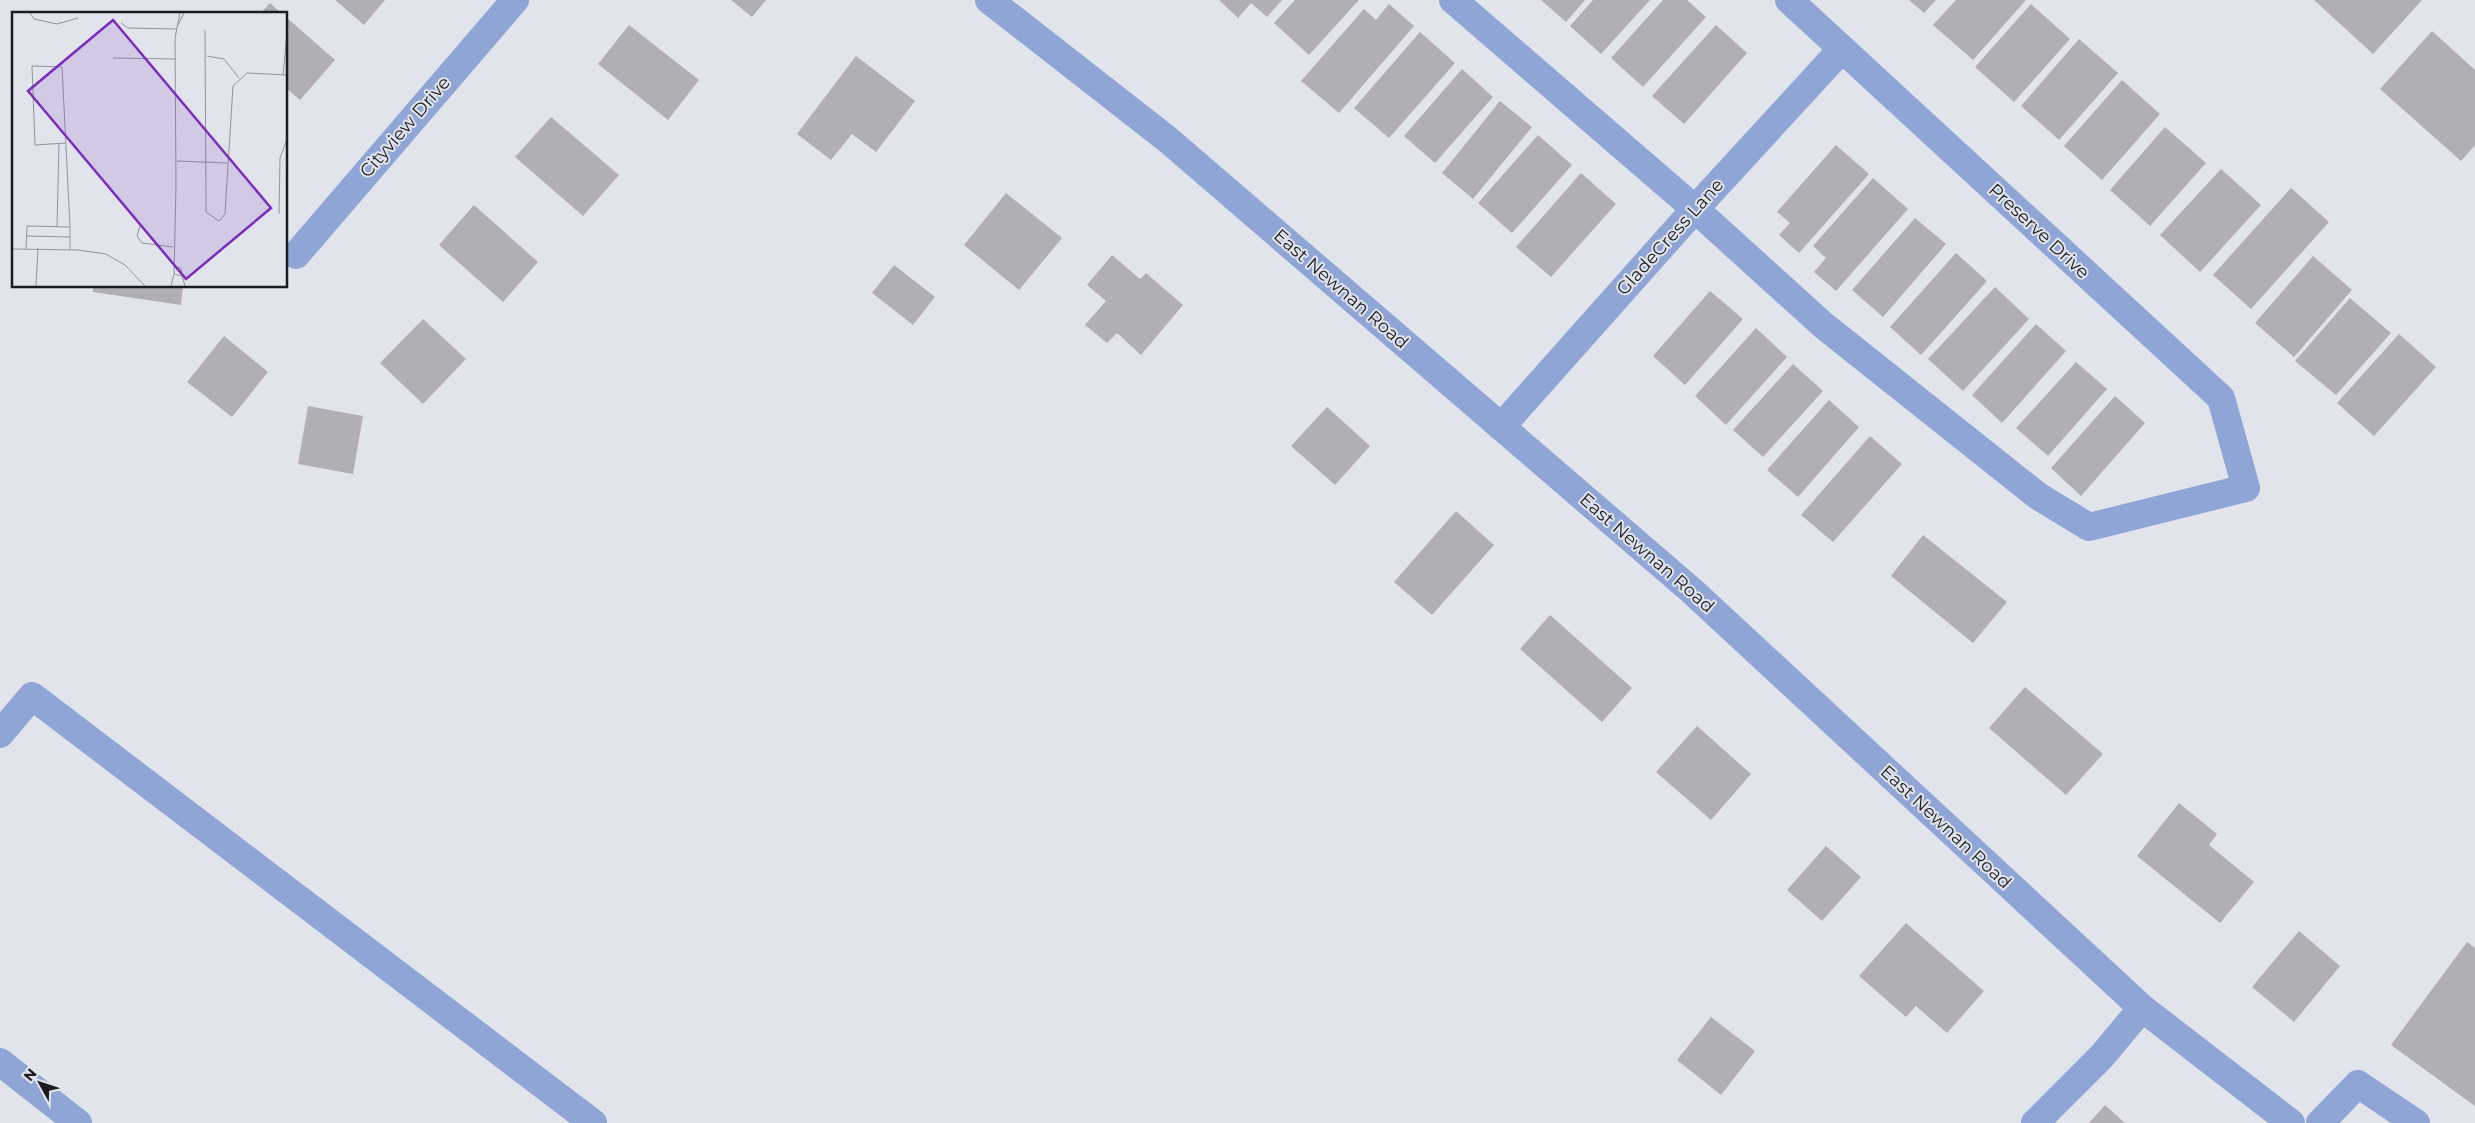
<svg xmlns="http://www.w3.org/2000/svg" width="2475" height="1123" font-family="Montserrat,sans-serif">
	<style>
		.building { fill: #b2aeb5 }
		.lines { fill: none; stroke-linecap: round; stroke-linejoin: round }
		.minor { stroke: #8fa5d5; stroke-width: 28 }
		.labels { text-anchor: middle; stroke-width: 4; stroke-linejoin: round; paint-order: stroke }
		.street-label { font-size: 18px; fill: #1b1c1f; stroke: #e2e4ec }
		.inset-road { fill: none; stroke: #92949a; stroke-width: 1 }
		.view { fill: #7b2cbf; fill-opacity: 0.15; stroke: #7b2cbf; stroke-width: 2.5 }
		.inset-edge { fill: none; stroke: #1b1c1f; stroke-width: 2.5 }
	</style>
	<rect width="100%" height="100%" fill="#e2e4ec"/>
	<path class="building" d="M 335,0 L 385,0 L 364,25 Z
		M 731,0 L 766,0 L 752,17 Z
		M 1219,0 L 1282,0 L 1267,17 L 1251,3 L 1238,18 Z
		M 1295,0 L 1359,0 L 1309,55 L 1274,23 Z
		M 1541,0 L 1585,0 L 1566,22 Z
		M 1593,0 L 1650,0 L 1601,54 L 1570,26 Z
		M 1663,0 L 1687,0 L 1706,17 L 1643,87 L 1611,58 Z
		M 1909,0 L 1936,0 L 1924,13 Z
		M 1956,0 L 2026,0 L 1973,60 L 1933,25 Z
		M 2314,0 L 2422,0 L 2373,54 Z
		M 270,3 L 282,14 L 260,14 Z
		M 1389,4 L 1414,26 L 1339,113 L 1301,81 L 1364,9 L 1376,20 Z
		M 2031,4 L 2070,39 L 2014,102 L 1975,67 Z
		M 286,17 L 335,60 L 300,100 L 286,88 Z
		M 629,25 L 699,80 L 668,120 L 598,64 Z
		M 1716,25 L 1747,53 L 1684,124 L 1652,96 Z
		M 2432,31 L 2475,70 L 2475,145 L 2461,161 L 2380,89 Z
		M 1420,32 L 1455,63 L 1389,138 L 1354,108 Z
		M 2079,39 L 2118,73 L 2059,140 L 2021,106 Z
		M 856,56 L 915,101 L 876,152 L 852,134 L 831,160 L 797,134 Z
		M 1462,69 L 1493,97 L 1435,163 L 1404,136 Z
		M 2122,80 L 2160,114 L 2102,180 L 2064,146 Z
		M 1500,101 L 1532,127 L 1473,199 L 1442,173 Z
		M 551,117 L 619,175 L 583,216 L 515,157 Z
		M 2165,127 L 2206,163 L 2150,226 L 2110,190 Z
		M 1538,135 L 1572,165 L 1512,233 L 1478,203 Z
		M 1836,145 L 1869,174 L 1799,253 L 1779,235 L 1790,223 L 1777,212 Z
		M 2221,169 L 2261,205 L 2200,272 L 2160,235 Z
		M 1581,173 L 1616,204 L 1551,277 L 1516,247 Z
		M 1873,178 L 1908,209 L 1836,291 L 1814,272 L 1826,258 L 1813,246 Z
		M 2291,188 L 2329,222 L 2251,309 L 2213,275 Z
		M 1006,193 L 1062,238 L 1019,290 L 964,245 Z
		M 474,205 L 538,262 L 503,302 L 439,245 Z
		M 1915,218 L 1946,244 L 1883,317 L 1852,290 Z
		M 1956,253 L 1987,281 L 1921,355 L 1890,327 Z
		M 1112,255 L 1140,279 L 1146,273 L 1183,305 L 1141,355 L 1117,333 L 1107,343 L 1085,325 L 1106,301 L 1087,285 Z
		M 2313,256 L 2352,290 L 2294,357 L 2255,323 Z
		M 894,265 L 935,297 L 913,325 L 872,293 Z
		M 93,286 L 183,286 L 181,305 L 93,292 Z
		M 1995,287 L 2029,319 L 1963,391 L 1928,359 Z
		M 1710,291 L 1743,319 L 1685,385 L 1653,356 Z
		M 2350,298 L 2391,333 L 2336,395 L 2295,361 Z
		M 423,319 L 466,359 L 423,404 L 380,363 Z
		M 2036,324 L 2066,351 L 2002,423 L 1972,395 Z
		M 1756,328 L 1787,357 L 1726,425 L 1695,396 Z
		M 2399,334 L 2436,367 L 2374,436 L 2337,403 Z
		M 224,336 L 268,372 L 232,417 L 187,382 Z
		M 2076,362 L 2107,389 L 2048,456 L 2016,428 Z
		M 1793,364 L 1823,391 L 1763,457 L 1733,430 Z
		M 2115,396 L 2145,423 L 2081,496 L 2051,468 Z
		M 1829,400 L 1859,427 L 1798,497 L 1767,470 Z
		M 308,406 L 363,416 L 353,474 L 298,464 Z
		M 1327,407 L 1370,446 L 1335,485 L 1291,446 Z
		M 1870,436 L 1902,464 L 1833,542 L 1801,515 Z
		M 1456,511 L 1494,545 L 1432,615 L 1394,582 Z
		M 1923,535 L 2007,602 L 1973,643 L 1891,576 Z
		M 1550,615 L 1632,688 L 1602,722 L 1520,649 Z
		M 2025,687 L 2103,754 L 2066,795 L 1989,728 Z
		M 1697,726 L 1751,774 L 1711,820 L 1656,772 Z
		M 2179,803 L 2217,834 L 2209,845 L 2254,882 L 2220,923 L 2137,856 Z
		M 1826,846 L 1861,877 L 1822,921 L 1787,890 Z
		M 1906,923 L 1984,991 L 1947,1033 L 1916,1006 L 1906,1017 L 1859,976 Z
		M 2299,931 L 2340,966 L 2294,1022 L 2252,987 Z
		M 2467,942 L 2475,948 L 2475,1106 L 2391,1045 Z
		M 1711,1017 L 1755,1051 L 1721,1095 L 1677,1060 Z
		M 2105,1105 L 2125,1123 L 2089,1123 Z"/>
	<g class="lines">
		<path class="minor" d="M 989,0 L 1167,139 L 1692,591 L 2142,1008 L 2291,1123
			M 1453,0 L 1695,209 L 1823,325 L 2038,496 L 2089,527 L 2246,488 L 2221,398 L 1789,0
			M 296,255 L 515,0
			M 1501,427 L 1695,209 L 1842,49
			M 0,734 L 32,696 L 593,1123
			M 0,1062 L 78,1123
			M 2035,1123 L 2102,1056 L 2142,1008
			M 2320,1123 L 2358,1084 L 2416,1123"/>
	</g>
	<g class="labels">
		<g class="street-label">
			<text transform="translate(405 127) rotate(-49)" y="6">Cityview Drive</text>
			<text transform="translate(2039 231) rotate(43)" y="6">Preserve Drive</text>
			<text transform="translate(1670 237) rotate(-48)" y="6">GladeCress Lane</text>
			<text transform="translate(1341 289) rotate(41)" y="6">East Newnan Road</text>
			<text transform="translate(1647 553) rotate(41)" y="6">East Newnan Road</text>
			<text transform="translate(1946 827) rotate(43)" y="6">East Newnan Road</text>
		</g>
	</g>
	<g transform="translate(12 12)">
		<rect width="275" height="275" fill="#e2e4ec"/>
		<path class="inset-road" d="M 18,1 L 22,7 L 45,12 L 66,6M 109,11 L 116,16 L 165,17M 165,15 L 172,1M 193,18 L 194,194 L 194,200 L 207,209 L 213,202 L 221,74 L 235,61 L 275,63M 195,44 L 212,47 L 227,66M 101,46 L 164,47M 271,63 L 275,21M 54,131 L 23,133 L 20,54 L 50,55 L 58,215 L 58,237M 165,149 L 215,151M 267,202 L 268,146 L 275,127M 128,214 L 125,224 L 130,231 L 161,235M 45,215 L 47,131M 15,224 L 58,225M 0,237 L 66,238 L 94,242 L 113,253 L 133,274M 14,237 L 15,214 L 58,215M 162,255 L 169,256 L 170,264M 162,262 L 170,264 L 173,274M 24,274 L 26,236M 159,274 L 162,262 L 164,174 L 163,26 L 168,1"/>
		<path class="view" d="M 101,8 L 259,196 L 174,267 L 16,79 Z"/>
		<rect width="275" height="275" class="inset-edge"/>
	</g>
	<g transform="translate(40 1083) rotate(310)" stroke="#e2e4ec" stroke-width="4" paint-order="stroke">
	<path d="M0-4L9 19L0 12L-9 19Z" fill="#1b1c1f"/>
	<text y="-8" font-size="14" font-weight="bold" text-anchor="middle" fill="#1b1c1f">N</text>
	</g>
</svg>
